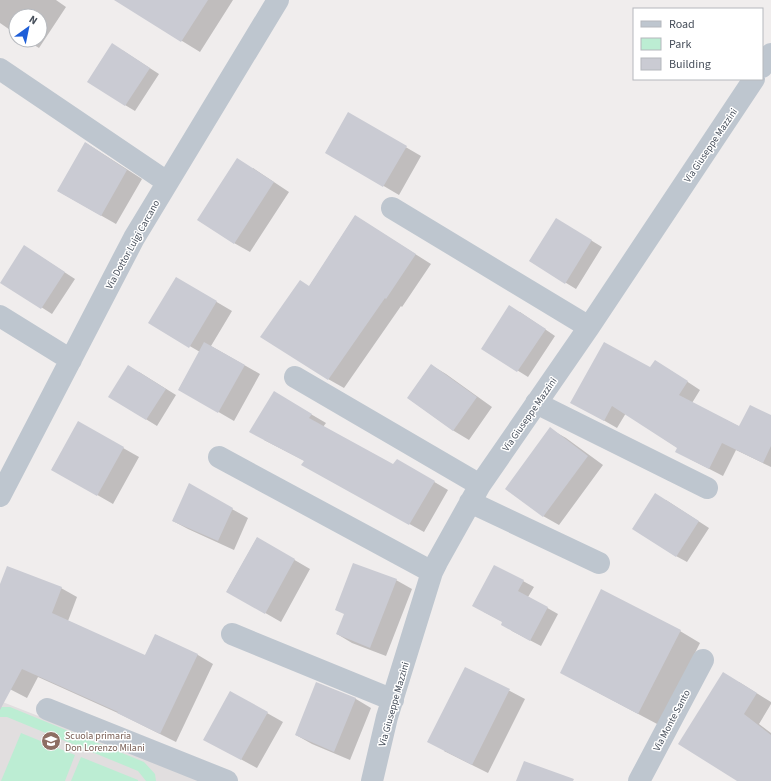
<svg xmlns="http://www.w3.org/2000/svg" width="771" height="781" font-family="'Source Sans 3',sans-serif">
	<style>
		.education { fill: #e1dedf }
		.green { fill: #bcedd3 }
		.shadow { fill: #0003 }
		.building { fill: #cacbd3 }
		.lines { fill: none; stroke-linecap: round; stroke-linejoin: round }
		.minor { stroke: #bec6cf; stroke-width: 22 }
		.labels { text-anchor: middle; stroke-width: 3; stroke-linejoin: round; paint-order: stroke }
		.street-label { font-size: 10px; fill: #464e5a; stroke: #fff }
		.education-label { font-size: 10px; fill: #785e54; stroke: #fff; text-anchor: start }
	</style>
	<rect width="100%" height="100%" fill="#f0eded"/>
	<path class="education" d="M 0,701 L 205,781 L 0,781 Z"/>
	<path class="green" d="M 0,707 L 10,707 L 144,762 L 155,774 L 156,781 L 146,781 L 138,771 L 7,717 L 0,717 Z
		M 21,733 L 75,755 L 65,781 L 1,781 Z
		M 81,757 L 138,780 L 138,781 L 71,781 Z"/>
	<path class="shadow" d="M 0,0 L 56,0 L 66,7 L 39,48 L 26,40 L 40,40 L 40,16 L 16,16 L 16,34 L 0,23 Z
		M 136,0 L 233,0 L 200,52 L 130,9 Z
		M 122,50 L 159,74 L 135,111 L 125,105 Z
		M 349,114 L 421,156 L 399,195 L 326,152 Z
		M 86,143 L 142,179 L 116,224 L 58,191 Z
		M 253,168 L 289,192 L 250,252 L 234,243 Z
		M 355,216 L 431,264 L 402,307 L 401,306 L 344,388 L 328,379 L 309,287 Z
		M 566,225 L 602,247 L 576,289 L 530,261 Z
		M 35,253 L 75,279 L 52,314 L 2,282 Z
		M 176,278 L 232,311 L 211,346 L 260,374 L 234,421 L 179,389 L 200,352 L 150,323 Z
		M 520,312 L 555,336 L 528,377 L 482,348 Z
		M 431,365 L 446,374 L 492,407 L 469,440 L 454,431 L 408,398 Z
		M 650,368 L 668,369 L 700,390 L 692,403 L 740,427 L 771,416 L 771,467 L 736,450 L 723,476 L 690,459 L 678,448 L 626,413 L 617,428 L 572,402 Z
		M 139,372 L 176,395 L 157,426 L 110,397 Z
		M 275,393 L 326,423 L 323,427 L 394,466 L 397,460 L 448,490 L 424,532 L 317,473 L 305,461 L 264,440 Z
		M 79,423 L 139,457 L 113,504 L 52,469 Z
		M 550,429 L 566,438 L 603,465 L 559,525 L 543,516 Z
		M 189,485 L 248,518 L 234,550 L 188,529 L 173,521 Z
		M 666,500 L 709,528 L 687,562 L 676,556 Z
		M 257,538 L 310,569 L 281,622 L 227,591 Z
		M 396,580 L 412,589 L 386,656 L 352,643 L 337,634 Z
		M 523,581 L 534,587 L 528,597 L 558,614 L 541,646 L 512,631 L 503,622 L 484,612 Z
		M 0,587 L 61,588 L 77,597 L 68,621 L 145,656 L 156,635 L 198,655 L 213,664 L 176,742 L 120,714 L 38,677 L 27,698 L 0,684 Z
		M 680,631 L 700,643 L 659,725 L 582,684 Z
		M 466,668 L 525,699 L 488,773 L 444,751 Z
		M 739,682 L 771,702 L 771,704 L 759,724 L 771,733 L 771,781 L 738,781 Z
		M 317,683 L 356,699 L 371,708 L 350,760 L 312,744 L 296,735 Z
		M 267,713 L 283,722 L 257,768 L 220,748 Z"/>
	<path class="building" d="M 114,0 L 208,0 L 181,42 Z
		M 112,43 L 150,68 L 125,106 L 87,82 Z
		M 348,112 L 407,146 L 383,187 L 325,153 Z
		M 85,142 L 127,170 L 101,216 L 57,191 Z
		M 237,158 L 274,182 L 234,244 L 197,220 Z
		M 355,215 L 416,254 L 386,299 L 385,298 L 328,380 L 260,337 L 300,280 L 309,286 Z
		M 556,218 L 592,240 L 565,284 L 529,261 Z
		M 24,245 L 65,272 L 41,309 L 0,283 Z
		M 176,277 L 217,301 L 189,348 L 148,323 Z
		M 509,305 L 546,329 L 517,372 L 481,349 Z
		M 204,342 L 245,365 L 218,413 L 178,390 Z
		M 604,342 L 650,367 L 655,360 L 688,381 L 679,395 L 739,426 L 750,405 L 771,415 L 771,446 L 763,463 L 722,443 L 709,469 L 675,452 L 677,448 L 612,406 L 604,421 L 570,403 Z
		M 431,364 L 477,397 L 453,431 L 407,398 Z
		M 128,365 L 166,389 L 146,420 L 108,397 Z
		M 274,391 L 312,414 L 309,418 L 393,464 L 397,459 L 435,481 L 409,525 L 301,465 L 304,461 L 249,432 Z
		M 78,421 L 124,447 L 97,496 L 51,470 Z
		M 550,427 L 588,456 L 543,517 L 505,489 Z
		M 189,483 L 233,508 L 218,541 L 172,521 Z
		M 655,493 L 699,521 L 676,557 L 632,529 Z
		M 257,537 L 295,559 L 265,614 L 226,592 Z
		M 353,563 L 397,579 L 370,648 L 336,634 L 344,614 L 335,610 Z
		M 494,565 L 524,580 L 518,591 L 548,607 L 530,641 L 501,625 L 502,622 L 472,606 Z
		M 7,566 L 62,587 L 52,613 L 145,655 L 155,634 L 198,654 L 160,734 L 117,713 L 118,712 L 22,669 L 0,710 L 0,584 Z
		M 601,589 L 681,630 L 638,714 L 560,673 Z
		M 465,667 L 510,689 L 472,765 L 427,742 Z
		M 723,672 L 757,693 L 744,714 L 771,735 L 771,781 L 737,781 L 678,744 Z
		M 316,682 L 356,698 L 334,752 L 295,735 Z
		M 230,691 L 268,712 L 241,760 L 203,740 Z
		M 524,761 L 574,779 L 573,781 L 516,781 Z"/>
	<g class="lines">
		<path class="minor" d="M 762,67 L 771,54
			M 0,69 L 167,182
			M 392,208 L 589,327
			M 0,316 L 71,360
			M 295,377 L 480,485
			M 536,403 L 707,488
			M 219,457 L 432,572
			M 0,496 L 134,238 L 278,0
			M 470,502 L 599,563
			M 232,634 L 393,700
			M 47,709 L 227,781
			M 372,781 L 387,717 L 432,572 L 437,562 L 480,485 L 589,327 L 754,79
			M 639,781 L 703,660"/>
	</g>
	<defs>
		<symbol id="school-disc" viewBox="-11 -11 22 22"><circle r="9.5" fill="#8d6e63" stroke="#fff"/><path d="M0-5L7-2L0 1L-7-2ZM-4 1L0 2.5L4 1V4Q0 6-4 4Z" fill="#fff"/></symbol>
	</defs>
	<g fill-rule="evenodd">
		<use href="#school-disc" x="40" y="730" width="22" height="22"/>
	</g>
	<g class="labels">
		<g class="street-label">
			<text transform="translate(710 145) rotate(-56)" y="4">Via Giuseppe Mazzini</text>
			<text transform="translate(132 244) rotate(-61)" y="4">Via Dottor Luigi Carcano</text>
			<text transform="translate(529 414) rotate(-55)" y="4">Via Giuseppe Mazzini</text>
			<text transform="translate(393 704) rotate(-74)" y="4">Via Giuseppe Mazzini</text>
			<text transform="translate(671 720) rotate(-62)" y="4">Via Monte Santo</text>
		</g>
		<g class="education-label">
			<text x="65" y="739">Scuola primaria<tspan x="65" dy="12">Don Lorenzo Milani</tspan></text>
		</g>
	</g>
	<rect x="633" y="8" width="130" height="72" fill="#ffffff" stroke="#b5b8bd"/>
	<rect x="641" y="21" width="20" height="6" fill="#bec6cf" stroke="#b5b8bd"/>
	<text x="669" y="28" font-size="12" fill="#464e5a">Road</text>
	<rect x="641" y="38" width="20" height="12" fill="#bcedd3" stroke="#b5b8bd"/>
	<text x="669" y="48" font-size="12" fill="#464e5a">Park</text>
	<rect x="641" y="58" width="20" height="12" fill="#cacbd3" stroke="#b5b8bd"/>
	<text x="669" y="68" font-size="12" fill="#464e5a">Building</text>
	<g transform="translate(28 28) rotate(33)"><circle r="19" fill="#ffffff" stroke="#b5b8bd"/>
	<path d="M0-3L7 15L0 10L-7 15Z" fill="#1e5ed8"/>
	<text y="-6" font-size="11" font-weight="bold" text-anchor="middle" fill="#464e5a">N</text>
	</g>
</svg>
